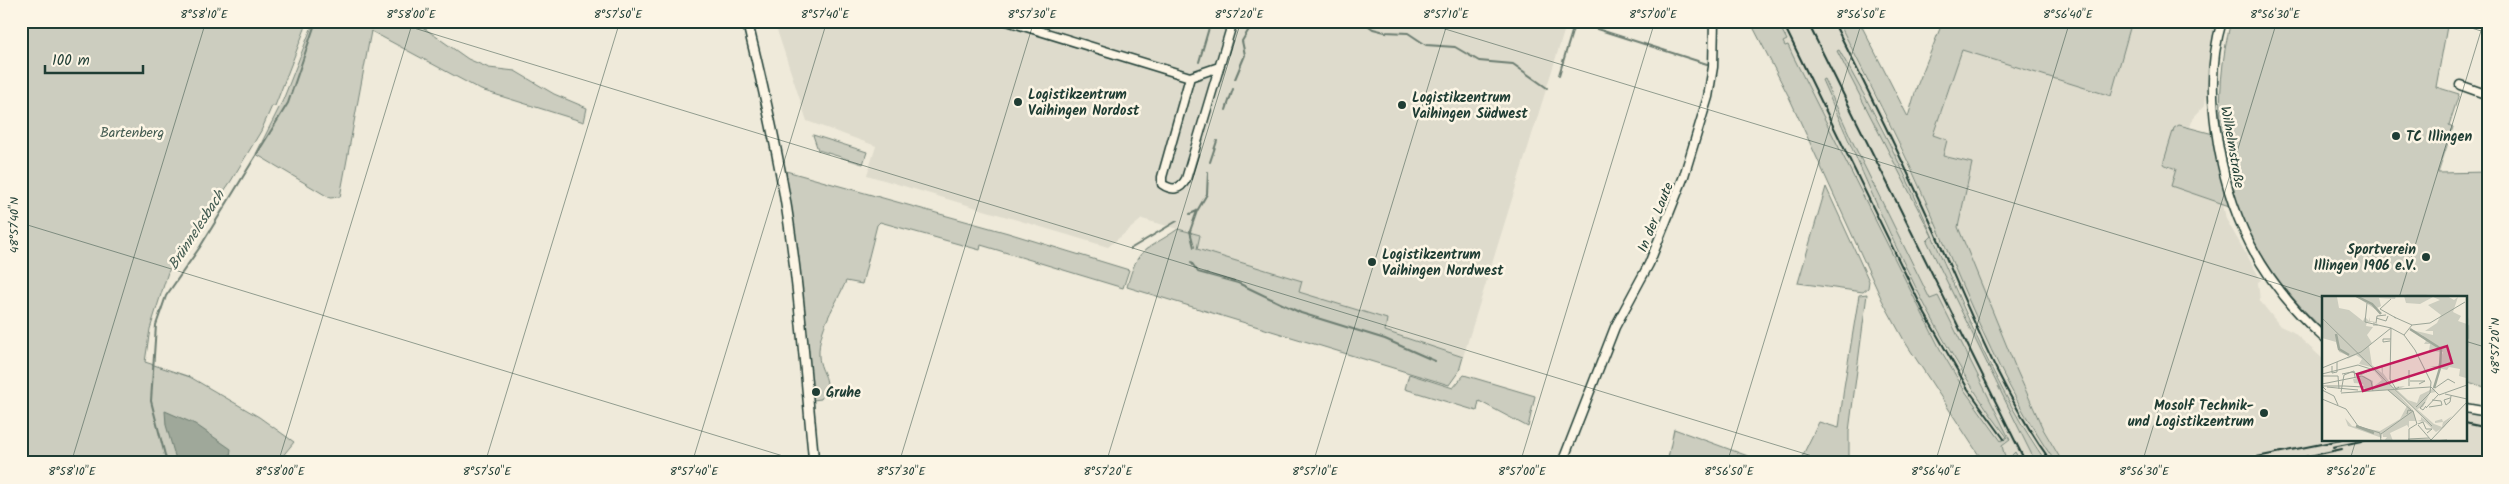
<svg xmlns="http://www.w3.org/2000/svg" width="2509" height="484" font-family="Kalam,sans-serif">
	<style>
		.built { fill: #dedbcc }
		.green { fill: #cccdbf; stroke: #76857a }
		.water { fill: #9fa89a; stroke: #6c7d71 }
		.lines { fill: none; stroke-linecap: round; stroke-linejoin: round }
		.stream { stroke: #6c7d71; stroke-width: 2 }
		.minor-casing { stroke: #1f3d34; stroke-width: 11 }
		.major-casing { stroke: #1f3d34; stroke-width: 12 }
		.minor { stroke: #fcf5e5; stroke-width: 8 }
		.major { stroke: #fcf5e5; stroke-width: 9 }
		.rail { stroke: #1f3d34; stroke-width: 2 }
		.ticks { fill: none; stroke: #1f3d34; stroke-width: 1; stroke-opacity: 0.45 }
		.poi-dot { fill: #1f3d34; stroke: #fcf5e5; stroke-width: 2 }
		.labels { text-anchor: middle; stroke-width: 5; stroke-linejoin: round; paint-order: stroke }
		.poi-label { font-size: 14px; font-weight: bold; fill: #1f3d34; stroke: #fcf5e5; text-anchor: start }
		.park-label { font-size: 14px; fill: #425a50; stroke: #fcf5e5 }
		.street-label { font-size: 14px; fill: #1f3d34; stroke: #fcf5e5 }
		.water-label { font-size: 15px; font-style: italic; fill: #455d53; stroke: #fcf5e5 }
		.inset-river { fill: none; stroke: #9fa89a; stroke-width: 2.5 }
		.inset-road { fill: none; stroke: #9ca598; stroke-width: 1 }
		.view { fill: #c2185b; fill-opacity: 0.15; stroke: #c2185b; stroke-width: 2.5 }
		.inset-edge { fill: none; stroke: #1f3d34; stroke-width: 2.5 }
		.neatline { fill: none; stroke: #1f3d34; stroke-width: 2 }
		.ticks-label { font-size: 12px; text-anchor: middle; fill: #1f3d34 }
	</style>
	<rect width="100%" height="100%" fill="#efeada"/>
	<filter id="ink" filterUnits="userSpaceOnUse"><feTurbulence type="fractalNoise" baseFrequency=".02" numOctaves="2"/><feDisplacementMap in="SourceGraphic" scale="10" xChannelSelector="R" yChannelSelector="G"/><feConvolveMatrix kernelMatrix="1 2 1 2 8 2 1 2 1" color-interpolation-filters="sRGB"/></filter>
	<g filter="url(#ink)">
		<path class="built" d="M 774,21 L 1566,21 L 1567,22 L 1463,357 L 1385,331 L 1387,319 L 1299,292 L 1302,281 L 1196,249 L 1200,235 L 1142,219 L 1108,247 L 867,175 L 876,146 L 807,121 Z
			M 1777,21 L 1838,21 L 1922,194 L 1995,359 L 2014,397 L 2056,463 L 2047,463 L 2008,400 L 1881,124 L 1838,51 L 1932,236 L 1927,241 L 2036,463 L 2021,463 L 2015,453 L 2005,457 L 2002,446 L 2010,440 L 1938,296 L 1930,300 L 1855,147 L 1824,79 L 1822,80 L 1847,139 L 1893,242 L 1946,346 L 1970,386 L 2007,438 L 2001,442 L 1964,391 L 1912,298 L 1792,54 L 1783,42 L 1787,40 Z
			M 2132,21 L 2216,21 L 2205,105 L 2192,119 L 2190,128 L 2182,125 L 2176,169 L 2171,186 L 2223,204 L 2226,219 L 2261,280 L 2258,282 L 2260,301 L 2280,326 L 2293,332 L 2323,359 L 2323,440 L 2465,440 L 2465,412 L 2488,415 L 2488,463 L 2063,463 L 2043,429 L 2017,371 L 1958,227 L 1972,163 L 1943,156 L 1933,135 L 1962,50 L 2111,96 Z"/>
		<path class="green" d="M 21,21 L 308,21 L 275,106 L 272,106 L 261,131 L 231,181 L 168,272 L 150,329 L 145,362 L 190,377 L 259,417 L 294,442 L 277,463 L 21,463 Z
			M 314,21 L 414,21 L 468,59 L 489,68 L 515,71 L 554,94 L 587,108 L 584,122 L 481,90 L 371,31 L 340,197 L 330,198 L 256,154 L 283,100 Z
			M 1750,21 L 1777,21 L 1787,40 L 1783,42 L 1785,46 L 1788,45 L 1792,54 L 1940,349 L 1965,391 L 2001,441 L 2007,437 C 1925,329 1877,203 1822,80 L 1824,79 L 1855,147 L 1930,299 L 1938,296 L 2010,440 L 2002,446 L 2005,457 L 2011,456 L 2015,452 L 2021,463 L 1984,463 L 1905,342 L 1882,300 L 1789,97 Z
			M 1838,21 L 1859,21 L 1908,117 L 1917,86 L 1943,21 L 2132,21 L 2111,96 L 1962,50 L 1933,135 L 1947,140 L 1943,156 L 1972,163 L 1958,227 L 2017,371 L 2043,429 L 2063,463 L 2056,463 C 1998,381 1964,286 1923,195 C 1897,136 1867,79 1838,21 Z
			M 2231,21 L 2448,21 L 2436,87 L 2459,94 L 2449,125 L 2453,127 L 2438,173 L 2488,172 L 2488,388 L 2465,381 L 2465,298 L 2323,298 L 2323,329 C 2286,295 2258,255 2238,209 L 2171,186 L 2176,169 L 2163,164 L 2174,128 L 2179,125 L 2221,136 C 2219,96 2221,60 2231,21 Z
			M 1839,50 C 1873,109 1904,170 1931,233 C 1966,312 1997,392 2047,463 L 2036,463 L 2026,443 L 1927,241 L 1932,236 L 1837,51 Z
			M 813,135 L 867,152 L 863,164 L 818,150 Z
			M 786,171 L 1008,233 L 1129,270 L 1123,288 L 981,245 L 980,250 L 880,222 L 877,225 L 862,284 L 846,281 C 836,305 818,328 819,356 C 820,375 835,380 821,399 L 813,400 Z
			M 1826,187 L 1869,281 L 1868,288 L 1863,292 L 1798,283 Z
			M 1178,229 L 1200,235 L 1197,249 L 1302,281 L 1299,292 L 1387,319 L 1385,331 L 1463,357 L 1459,371 L 1449,385 L 1127,287 C 1138,245 1145,252 1178,229 Z
			M 1867,294 L 1849,431 L 1849,463 L 1799,463 L 1819,422 L 1839,428 L 1844,387 L 1859,295 Z
			M 1409,374 L 1453,388 L 1464,375 L 1535,396 L 1528,427 L 1479,401 L 1477,411 L 1405,389 Z
			M 1674,429 L 1767,463 L 1667,463 Z"/>
		<path class="water" d="M 165,411 L 195,424 L 231,449 L 229,463 L 193,461 L 177,463 L 166,425 Z"/>
		<g class="lines">
			<path class="stream" d="M 1362,21 L 1373,29 L 1385,32 L 1408,33 L 1426,45 L 1455,47 L 1479,61 L 1513,64 L 1547,88
				M 1199,62 L 1211,21
				M 1559,75 L 1575,22 L 1707,64
				M 1235,79 L 1245,55 L 1242,41 L 1254,21
				M 1226,110 L 1233,89
				M 1210,162 L 1217,141
				M 1190,214 L 1197,211
				M 1194,247 L 1190,231 L 1197,211 L 1207,194 L 1208,172
				M 1130,249 L 1177,221
				M 1191,262 L 1198,272 L 1238,283 L 1301,313 L 1385,339 L 1435,361
				M 167,463 L 151,401 L 156,325 L 166,296 L 200,247 L 288,103 L 316,21"/>
			<defs>
				<path id="minor" d="M 1007,21 L 1190,77
					M 2222,21 C 2211,57 2211,94 2216,130 C 2227,214 2260,280 2323,337
					M 1190,77 L 1162,177 L 1162,184 C 1172,191 1180,190 1186,179 L 1233,21
					M 1190,77 L 1219,67
					M 2460,85 L 2488,95
					M 2465,408 L 2488,412
					M 1562,463 L 1615,327 L 1649,264 L 1684,176 L 1708,97 L 1713,67 L 1714,21"/>
				<path id="major" d="M 747,21 C 761,78 774,134 784,192 C 799,281 805,372 814,463"/>
			</defs>
			<use href="#minor" class="minor-casing"/>
			<use href="#major" class="major-casing"/>
			<use href="#minor" class="minor"/>
			<use href="#major" class="major"/>
			<path class="rail" d="M 1782,21 L 1925,314 L 1968,389 L 2004,439
				M 1807,21 L 2026,463
				M 1833,21 C 1868,90 1902,159 1934,230 C 1969,309 2000,391 2052,463
				M 2465,423 L 2488,428
				M 2333,447 L 2366,440
				M 2227,463 L 2341,440
				M 2277,463 L 2342,449"/>
		</g>
	</g>
	<path class="ticks" d="M 391,21 L 1835,463M 1419,21 L 2324,298M 2448,21 L 2488,33M 21,223 L 806,463M 2399,298 L 2484,21M 2465,341 L 2488,348M 71,463 L 206,21M 278,463 L 413,21M 485,463 L 620,21M 692,463 L 827,21M 899,463 L 1034,21M 1106,463 L 1241,21M 1313,463 L 1448,21M 1520,463 L 1655,21M 1727,463 L 1862,21M 1935,463 L 2070,21M 2142,463 L 2277,21M 2349,463 L 2356,440"/>
	<g class="poi-dot">
		<circle cx="1018" cy="102" r="5"/>
		<circle cx="1402" cy="105" r="5"/>
		<circle cx="2396" cy="136" r="5"/>
		<circle cx="2426" cy="257" r="5"/>
		<circle cx="1372" cy="262" r="5"/>
		<circle cx="816" cy="392" r="5"/>
		<circle cx="2264" cy="413" r="5"/>
	</g>
	<g class="labels">
		<g class="poi-label">
			<text x="1028" y="99">Logistikzentrum<tspan x="1028" dy="16">Vaihingen Nordost</tspan></text>
			<text x="1412" y="102">Logistikzentrum<tspan x="1412" dy="16">Vaihingen Südwest</tspan></text>
			<text x="2406" y="141">TC Illingen</text>
			<text x="2416" y="254" text-anchor="end">Sportverein<tspan x="2416" dy="16">Illingen 1906 e.V.</tspan></text>
			<text x="1382" y="259">Logistikzentrum<tspan x="1382" dy="16">Vaihingen Nordwest</tspan></text>
			<text x="826" y="397">Gruhe</text>
			<text x="2254" y="410" text-anchor="end">Mosolf Technik-<tspan x="2254" dy="16">und Logistikzentrum</tspan></text>
		</g>
		<g class="park-label">
			<text x="132" y="137">Bartenberg</text>
		</g>
		<g class="street-label">
			<text transform="translate(2233 147) rotate(80)" y="5">Wilhelmstraße</text>
			<text transform="translate(1655 217) rotate(-68)" y="5">In der Laute</text>
		</g>
		<g class="water-label">
			<text transform="translate(196 230) rotate(-57)" y="5">Brünnelesbach</text>
		</g>
	</g>
	<g transform="translate(2322 296)">
		<rect width="145" height="145" fill="#efeada"/>
		<path d="M 0,0 L 23,0 L 15,1 L 17,12 L 27,14 L 41,25 L 43,21 L 47,25 L 47,21 L 48,25 L 54,26 L 53,28 L 55,27 L 56,30 L 51,30 L 51,26 L 45,26 L 44,30 L 51,31 L 45,39 L 50,47 L 47,50 L 50,69 L 60,77 L 59,69 L 66,69 L 61,70 L 61,77 L 71,91 L 83,90 L 75,94 L 86,104 L 95,107 L 98,99 L 112,92 L 114,96 L 108,97 L 101,111 L 95,113 L 112,128 L 120,131 L 121,126 L 113,127 L 113,125 L 120,123 L 121,126 L 130,120 L 122,131 L 114,136 L 103,126 L 95,125 L 99,124 L 99,121 L 107,127 L 58,78 L 91,114 L 94,125 L 87,125 L 87,132 L 85,129 L 68,137 L 71,145 L 62,145 L 65,141 L 61,141 L 60,136 L 60,142 L 54,145 L 60,142 L 26,130 L 23,122 L 30,130 L 58,135 L 78,123 L 85,110 L 65,94 L 30,96 L 43,94 L 41,88 L 32,87 L 31,83 L 42,80 L 51,85 L 51,91 L 60,84 L 49,71 L 37,68 L 40,63 L 34,59 L 25,63 L 27,60 L 17,56 L 14,46 L 0,42 ZM 33,0 L 72,1 L 74,0 L 73,3 L 57,2 L 59,10 L 53,13 ZM 82,0 L 125,0 L 132,4 L 136,1 L 131,16 L 139,20 L 136,25 L 145,28 L 144,82 L 137,80 L 138,73 L 127,71 L 125,74 L 108,70 L 116,70 L 121,56 L 107,55 L 108,48 L 102,48 L 104,45 L 100,39 L 90,34 L 111,39 L 111,35 L 103,35 L 115,27 L 119,19 L 106,9 L 118,4 L 111,1 L 98,8 L 84,7 Z" fill="#cccdbf"/>
		<path class="inset-river" d="M 34,0 L 50,8 L 59,18M 88,33 L 119,53 L 118,71M 14,38 L 17,53 L 27,59M 112,92 L 118,72M 34,130 L 52,137"/>
		<path class="inset-road" d="M 69,3 L 58,13 L 74,22M 45,7 L 43,26 L 69,32M 72,21 L 90,29M 0,22 L 110,130M 54,22 L 64,25 L 66,20M 54,27 L 55,20 L 64,19M 69,32 L 68,83 L 74,93 L 77,91M 82,39 L 93,54 L 109,86 L 108,97 L 94,111M 82,39 L 90,29 L 108,27 L 143,6M 68,45 L 61,46 L 61,43 L 69,43M 10,70 L 10,77 L 15,76 L 15,66M 0,72 L 39,56 L 69,32 L 82,39M 87,74 L 87,90M 0,78 L 36,69 L 52,74M 20,78 L 30,76 L 38,79 L 49,74M 0,80 L 16,80 L 17,93M 88,85 L 103,85 L 97,88M 0,88 L 40,80 L 49,85 L 51,95M 22,90 L 42,91M 5,91 L 36,94M 109,91 L 117,99 L 145,89M 113,92 L 126,83 L 133,87M 0,94 L 12,100 L 16,109M 4,94 L 0,90 L 22,90M 66,94 L 89,114M 19,96 L 22,79 L 32,75 L 33,81M 19,97 L 108,91M 123,98 L 145,103M 128,102 L 122,104 L 124,109 L 128,106 L 129,100M 0,103 L 24,113 L 36,130 L 58,137 L 59,145M 103,106 L 98,112 L 101,114 L 104,110M 107,111 L 120,109 L 119,105 L 110,104M 104,112 L 116,99M 85,118 L 86,114 L 91,115 L 95,128M 96,128 L 101,126 L 104,133 L 110,133 L 105,137M 96,129 L 109,144 L 145,106M 59,138 L 91,115M 86,143 L 107,142M 87,145 L 87,133 L 95,128M 110,145 L 125,144"/>
		<path class="view" d="M 125,50 L 130,67 L 41,95 L 35,78 Z"/>
		<rect width="145" height="145" class="inset-edge"/>
	</g>
	<rect width="2509" height="484" fill="none" stroke="#fcf5e5" stroke-width="55"/>
	<path d="M45 65v8h98v-8" fill="none" stroke="#1f3d34" stroke-width="2.5"/>
	<text x="52" y="65" font-size="15" fill="#1f3d34" stroke="#fcf5e5" stroke-width="4" paint-order="stroke">100 m</text>
	<rect x="28" y="28" width="2454" height="428" class="neatline"/>
	<g class="ticks-label">
		<text x="204" y="18">8°58'10"E</text>
		<text x="411" y="18">8°58'00"E</text>
		<text x="618" y="18">8°57'50"E</text>
		<text x="825" y="18">8°57'40"E</text>
		<text x="1032" y="18">8°57'30"E</text>
		<text x="1239" y="18">8°57'20"E</text>
		<text x="1446" y="18">8°57'10"E</text>
		<text x="1653" y="18">8°57'00"E</text>
		<text x="1861" y="18">8°56'50"E</text>
		<text x="2068" y="18">8°56'40"E</text>
		<text x="2275" y="18">8°56'30"E</text>
		<text transform="translate(14 225) rotate(-90)" y="4">48°57'40"N</text>
		<text transform="translate(2495 346) rotate(-90)" y="4">48°57'20"N</text>
		<text x="72" y="475">8°58'10"E</text>
		<text x="280" y="475">8°58'00"E</text>
		<text x="487" y="475">8°57'50"E</text>
		<text x="694" y="475">8°57'40"E</text>
		<text x="901" y="475">8°57'30"E</text>
		<text x="1108" y="475">8°57'20"E</text>
		<text x="1315" y="475">8°57'10"E</text>
		<text x="1522" y="475">8°57'00"E</text>
		<text x="1729" y="475">8°56'50"E</text>
		<text x="1936" y="475">8°56'40"E</text>
		<text x="2144" y="475">8°56'30"E</text>
		<text x="2351" y="475">8°56'20"E</text>
	</g>
</svg>
